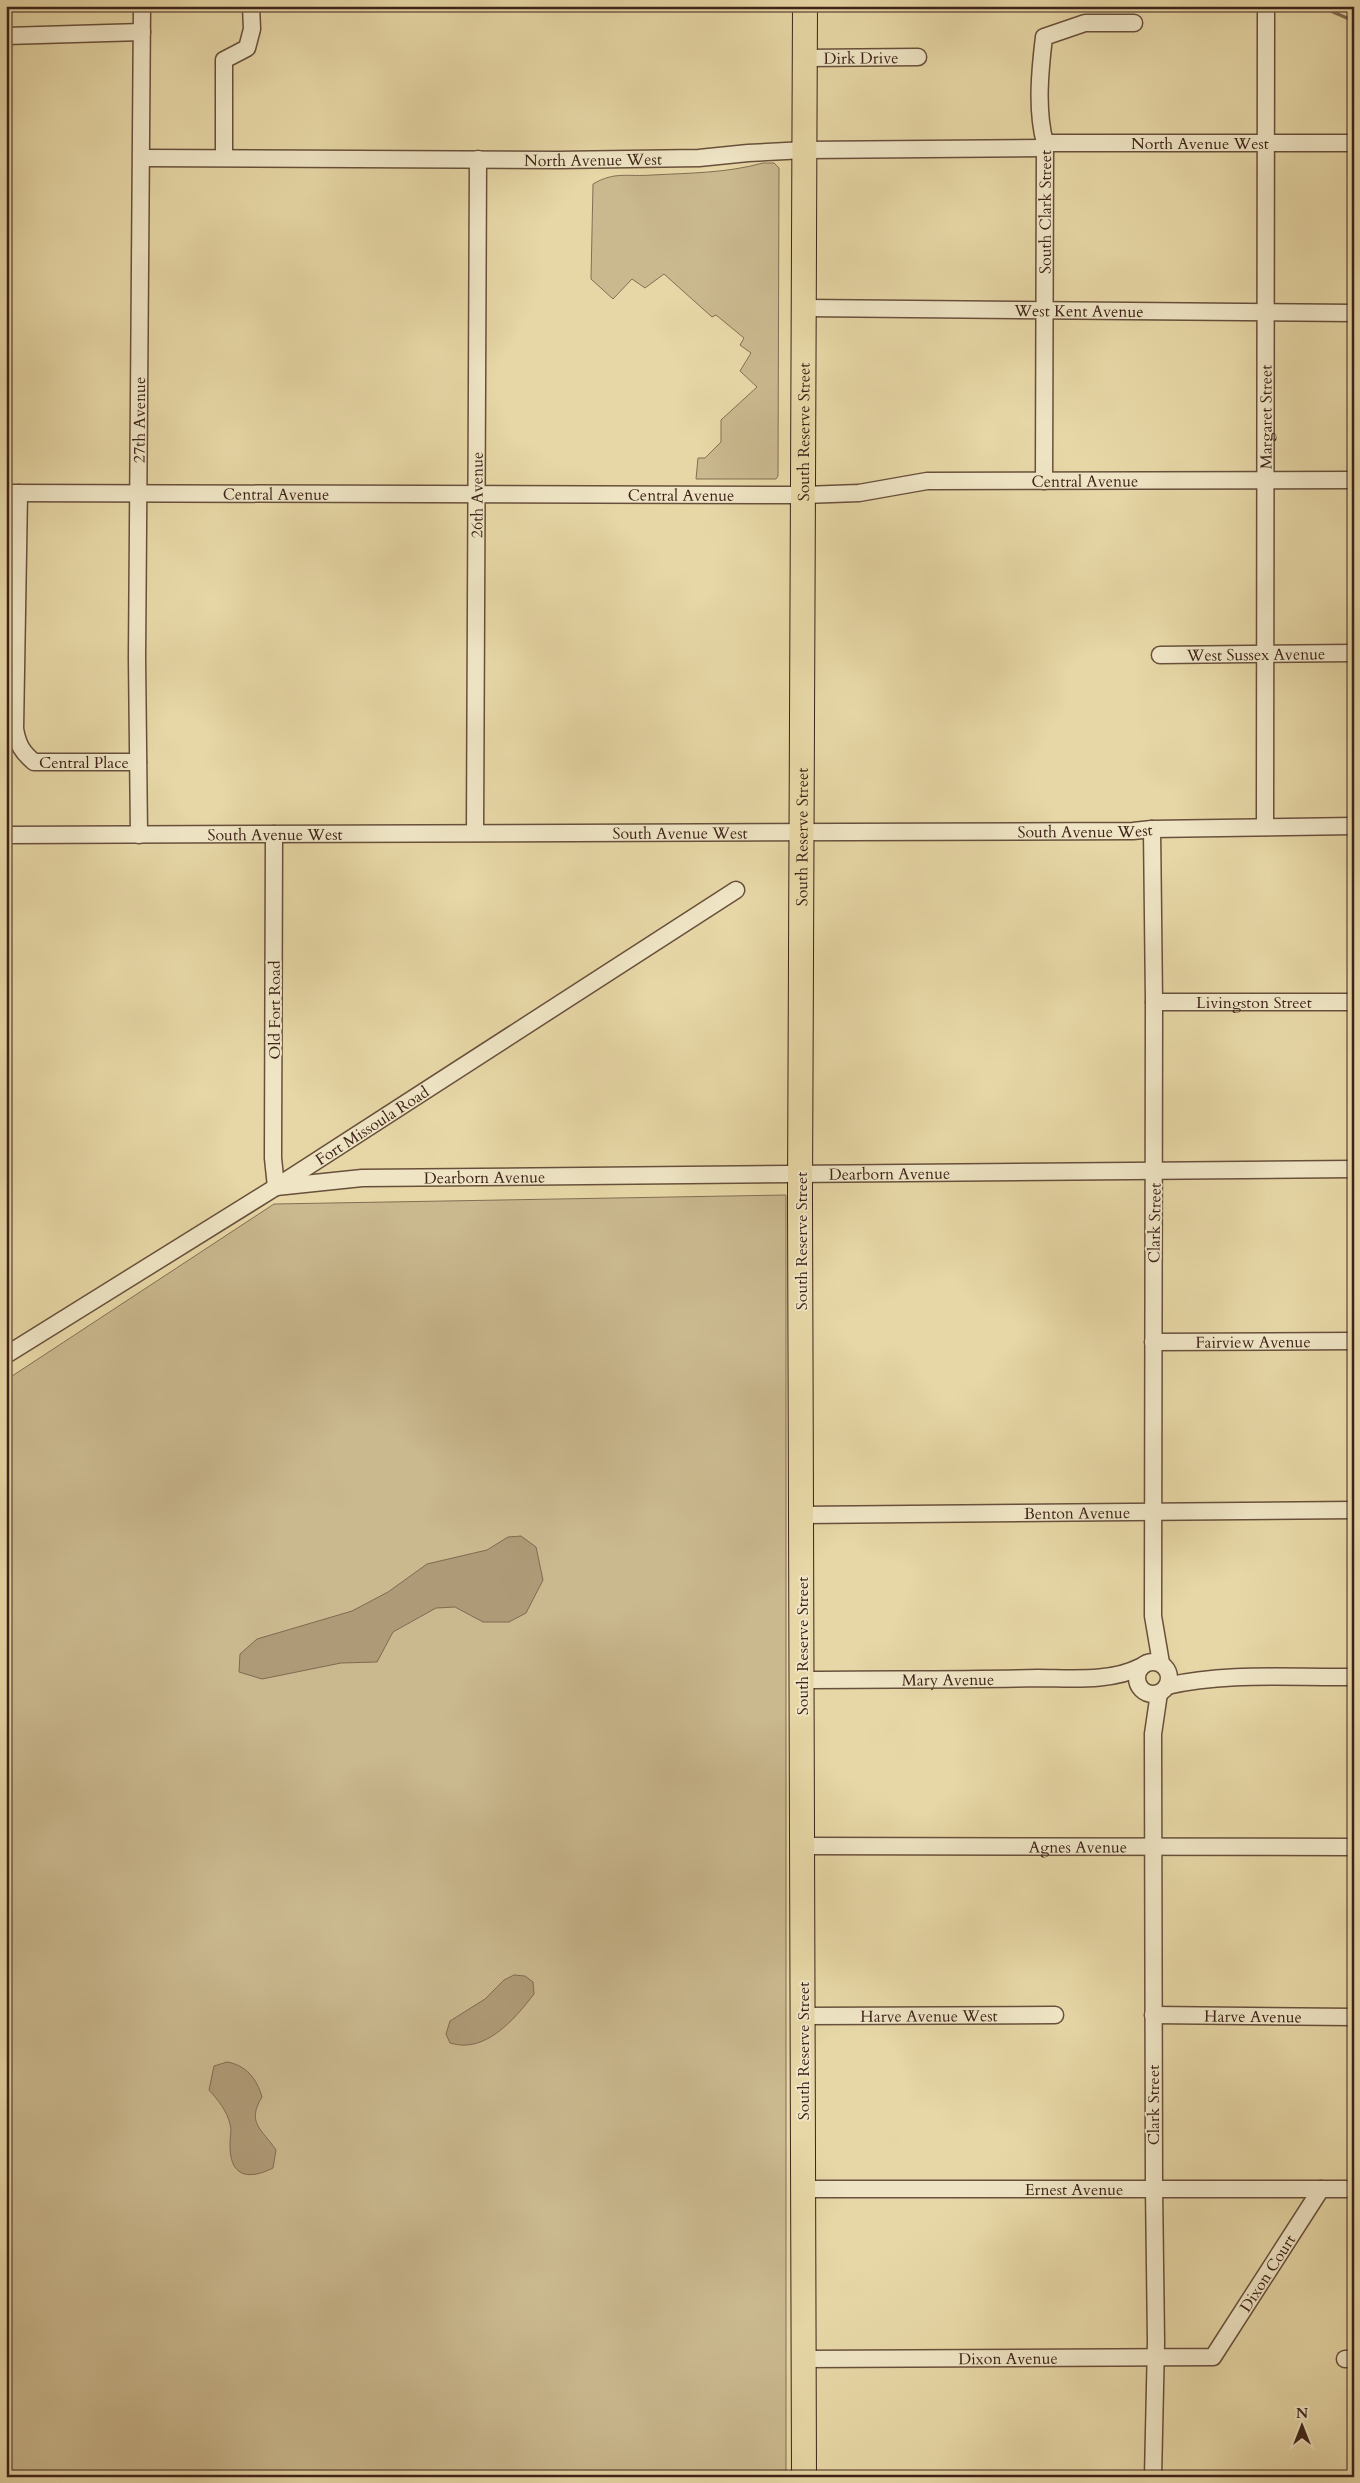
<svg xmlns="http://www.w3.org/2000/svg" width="1360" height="2483" font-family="Cardo,serif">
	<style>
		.green { fill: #cab88e; stroke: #846e54 }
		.water { fill: #ae9a76; stroke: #816a51 }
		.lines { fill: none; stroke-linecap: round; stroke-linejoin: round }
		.stream { stroke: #816a51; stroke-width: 3 }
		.minor-casing { stroke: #68503c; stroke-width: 19 }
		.highway-casing { stroke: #3e2319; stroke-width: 26 }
		.minor { stroke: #efe5c5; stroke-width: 16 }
		.highway { stroke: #e7d7a6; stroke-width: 24 }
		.labels { text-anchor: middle; stroke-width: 4; stroke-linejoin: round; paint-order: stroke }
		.street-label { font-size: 16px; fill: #3e2319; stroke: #efe5c5 }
	</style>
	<rect width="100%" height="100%" fill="#e7d7a6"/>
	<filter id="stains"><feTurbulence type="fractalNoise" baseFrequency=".004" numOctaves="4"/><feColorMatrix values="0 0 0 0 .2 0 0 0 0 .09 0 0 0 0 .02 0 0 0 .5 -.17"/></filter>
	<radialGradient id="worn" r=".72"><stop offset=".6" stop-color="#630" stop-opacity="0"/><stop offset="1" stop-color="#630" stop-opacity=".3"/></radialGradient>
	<path class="green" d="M 763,163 L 774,163 L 779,168 L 778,476 L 776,479 L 696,479 L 698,458 L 705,458 L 721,442 L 721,420 L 757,387 L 740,371 L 751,353 L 740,345 L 744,338 L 716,315 L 712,317 L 664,274 L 645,288 L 632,279 L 613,299 L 591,279 L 593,184 C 615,171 628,177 652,175 C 690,173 727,173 763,163 Z
		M 786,1195 L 786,2477 L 6,2477 L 6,1380 L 274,1204 Z"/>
	<path class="water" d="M 521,1536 L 536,1547 L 543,1580 L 526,1613 L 509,1622 L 483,1622 L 455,1607 L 436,1608 L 393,1632 L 377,1662 L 341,1663 L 262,1679 L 239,1672 L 240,1654 L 257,1639 L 352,1611 L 388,1592 L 427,1564 L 487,1550 L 508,1537 Z
		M 514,1975 L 525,1976 L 533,1982 L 534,1994 C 514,2020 485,2054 450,2043 L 446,2034 L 450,2021 L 485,1999 L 504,1980 Z
		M 227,2062 C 246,2065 257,2079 262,2097 C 246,2123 262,2129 276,2150 L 273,2168 C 247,2181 229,2176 230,2143 C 230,2137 232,2130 230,2124 C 227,2111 218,2100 209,2090 L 214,2066 Z"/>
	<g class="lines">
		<path class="stream" d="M 1319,6 L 1354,21"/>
		<defs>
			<g id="minor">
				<path d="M 6,36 L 142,32"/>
				<path id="s1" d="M 805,58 L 918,57"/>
				<path id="s2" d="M 1045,143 L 1354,143"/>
				<path d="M 224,157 L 224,60 L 247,48 L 252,29 L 251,6"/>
				<path id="s3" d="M 142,158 L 558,160 L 699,158 L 748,153 L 805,150 L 1045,148"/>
				<path id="s4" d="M 804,308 L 1354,313"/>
				<path id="s5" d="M 1044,481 L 1045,143 C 1036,110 1040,70 1044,37 L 1085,23 L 1134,23"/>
				<path id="s6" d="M 6,493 L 804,495 L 859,493 L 927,481 L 1354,480"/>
				<path id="s7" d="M 19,493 L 15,729 C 18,745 22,752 34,762 L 138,762"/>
				<path id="s8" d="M 1160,655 L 1354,653"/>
				<path id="s9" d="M 1265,827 L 1266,6"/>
				<path d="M 1152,829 L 1154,1002 L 1153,1616 L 1161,1663"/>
				<path id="s10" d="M 475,833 L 478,159"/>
				<path d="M 274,834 L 273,1158 L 276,1187"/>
				<path id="s11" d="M 6,835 L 1133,831 L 1152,829 L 1354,826"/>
				<path id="s12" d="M 139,835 L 137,658 L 142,6"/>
				<path id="s13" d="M 1154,1002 L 1354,1002"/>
				<path id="s14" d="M 276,1187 L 362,1178 L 1354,1169"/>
				<path id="s15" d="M 1153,1342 L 1354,1341"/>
				<path id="s16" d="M 6,1355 L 276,1187 L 736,890"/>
				<path id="s17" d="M 801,1515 L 1354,1510"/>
				<circle cx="1153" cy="1678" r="16"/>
				<path id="s18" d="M 802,1680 C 881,1679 960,1680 1038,1678 C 1071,1678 1111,1682 1140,1667"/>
				<path d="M 1167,1686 C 1227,1672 1292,1678 1354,1677"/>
				<path id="s19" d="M 803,1846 L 1354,1847"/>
				<path id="s20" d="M 1153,2015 L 1354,2017"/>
				<path id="s21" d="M 803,2016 L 1055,2015"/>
				<path id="s22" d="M 803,2189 L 1346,2189"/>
				<path id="s23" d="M 803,2359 L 1213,2357 L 1321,2189"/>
				<path d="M 1345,2359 L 1354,2359"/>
				<path d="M 1153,2477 L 1156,2342 L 1154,2188 L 1153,1734 L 1159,1693"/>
			</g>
			<g id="highway">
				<path id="s24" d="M 804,2477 L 800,1194 L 805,6"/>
			</g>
		</defs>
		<use href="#minor" class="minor-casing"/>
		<use href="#highway" class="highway-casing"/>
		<use href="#minor" class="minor"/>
		<use href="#highway" class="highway"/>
	</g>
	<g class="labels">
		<g class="street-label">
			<text dy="6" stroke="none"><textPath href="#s1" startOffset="56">Dirk Drive</textPath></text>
			<text dy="6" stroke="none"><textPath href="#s2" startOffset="155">North Avenue West</textPath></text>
			<text dy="6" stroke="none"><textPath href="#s3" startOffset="451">North Avenue West</textPath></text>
			<text dy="6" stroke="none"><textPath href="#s5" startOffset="269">South Clark Street</textPath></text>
			<text dy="6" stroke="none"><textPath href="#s4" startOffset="275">West Kent Avenue</textPath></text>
			<text dy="6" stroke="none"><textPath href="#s9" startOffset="410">Margaret Street</textPath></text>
			<text dy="6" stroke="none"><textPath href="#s12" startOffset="415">27th Avenue</textPath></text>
			<text dy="6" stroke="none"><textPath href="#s24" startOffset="2045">South Reserve Street</textPath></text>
			<text dy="6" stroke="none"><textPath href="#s6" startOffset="1080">Central Avenue</textPath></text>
			<text dy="6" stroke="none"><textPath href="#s6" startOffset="270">Central Avenue</textPath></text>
			<text dy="6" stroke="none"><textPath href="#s6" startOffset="675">Central Avenue</textPath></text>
			<text dy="6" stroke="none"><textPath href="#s10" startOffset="338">26th Avenue</textPath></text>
			<text dy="6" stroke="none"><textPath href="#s8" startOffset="96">West Sussex Avenue</textPath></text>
			<text dy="6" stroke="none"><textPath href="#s7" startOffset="325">Central Place</textPath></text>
			<text dy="6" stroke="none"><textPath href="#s11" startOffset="1079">South Avenue West</textPath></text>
			<text dy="6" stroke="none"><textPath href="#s11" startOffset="674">South Avenue West</textPath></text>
			<text dy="6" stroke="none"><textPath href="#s11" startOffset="269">South Avenue West</textPath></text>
			<text dy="6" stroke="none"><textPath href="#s24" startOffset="1640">South Reserve Street</textPath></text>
			<text dy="6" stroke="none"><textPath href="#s13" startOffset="100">Livingston Street</textPath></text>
			<text transform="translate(274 1010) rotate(-90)" y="6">Old Fort Road</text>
			<text dy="6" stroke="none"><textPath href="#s16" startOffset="432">Fort Missoula Road</textPath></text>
			<text dy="6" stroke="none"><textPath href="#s14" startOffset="614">Dearborn Avenue</textPath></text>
			<text dy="6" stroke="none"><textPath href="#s14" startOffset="209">Dearborn Avenue</textPath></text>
			<text transform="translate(1154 1223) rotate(-89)" y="6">Clark Street</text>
			<text transform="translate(801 1241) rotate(-90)" y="6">South Reserve Street</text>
			<text dy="6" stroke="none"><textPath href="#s15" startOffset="100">Fairview Avenue</textPath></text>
			<text dy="6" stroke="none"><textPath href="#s17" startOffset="276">Benton Avenue</textPath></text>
			<text transform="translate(802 1646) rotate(-90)" y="6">South Reserve Street</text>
			<text dy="6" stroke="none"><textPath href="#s18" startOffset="146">Mary Avenue</textPath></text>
			<text dy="6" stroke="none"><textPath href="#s19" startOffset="275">Agnes Avenue</textPath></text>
			<text dy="6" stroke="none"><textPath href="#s21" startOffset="126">Harve Avenue West</textPath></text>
			<text dy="6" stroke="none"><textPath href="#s20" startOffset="100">Harve Avenue</textPath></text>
			<text transform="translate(803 2051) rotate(-90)" y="6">South Reserve Street</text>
			<text transform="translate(1153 2105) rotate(-90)" y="6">Clark Street</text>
			<text dy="6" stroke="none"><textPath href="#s22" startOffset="271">Ernest Avenue</textPath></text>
			<text dy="6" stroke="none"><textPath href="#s23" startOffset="510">Dixon Court</textPath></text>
			<text dy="6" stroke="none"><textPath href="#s23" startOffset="205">Dixon Avenue</textPath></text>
		</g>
	</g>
	<rect width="1360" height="2483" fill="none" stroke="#e7d7a6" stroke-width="25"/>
	<rect x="8" y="8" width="1345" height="2468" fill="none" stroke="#3e2319" stroke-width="2.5"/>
	<rect x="12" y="12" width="1335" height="2458" fill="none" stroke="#3e2319"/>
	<g transform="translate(1302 2426)" stroke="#efe5c5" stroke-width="4" paint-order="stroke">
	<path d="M0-4L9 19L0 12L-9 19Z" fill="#3e2319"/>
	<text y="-8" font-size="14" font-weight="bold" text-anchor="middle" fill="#3e2319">N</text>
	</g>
	<rect width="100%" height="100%" filter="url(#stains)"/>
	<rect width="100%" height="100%" fill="url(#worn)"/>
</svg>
